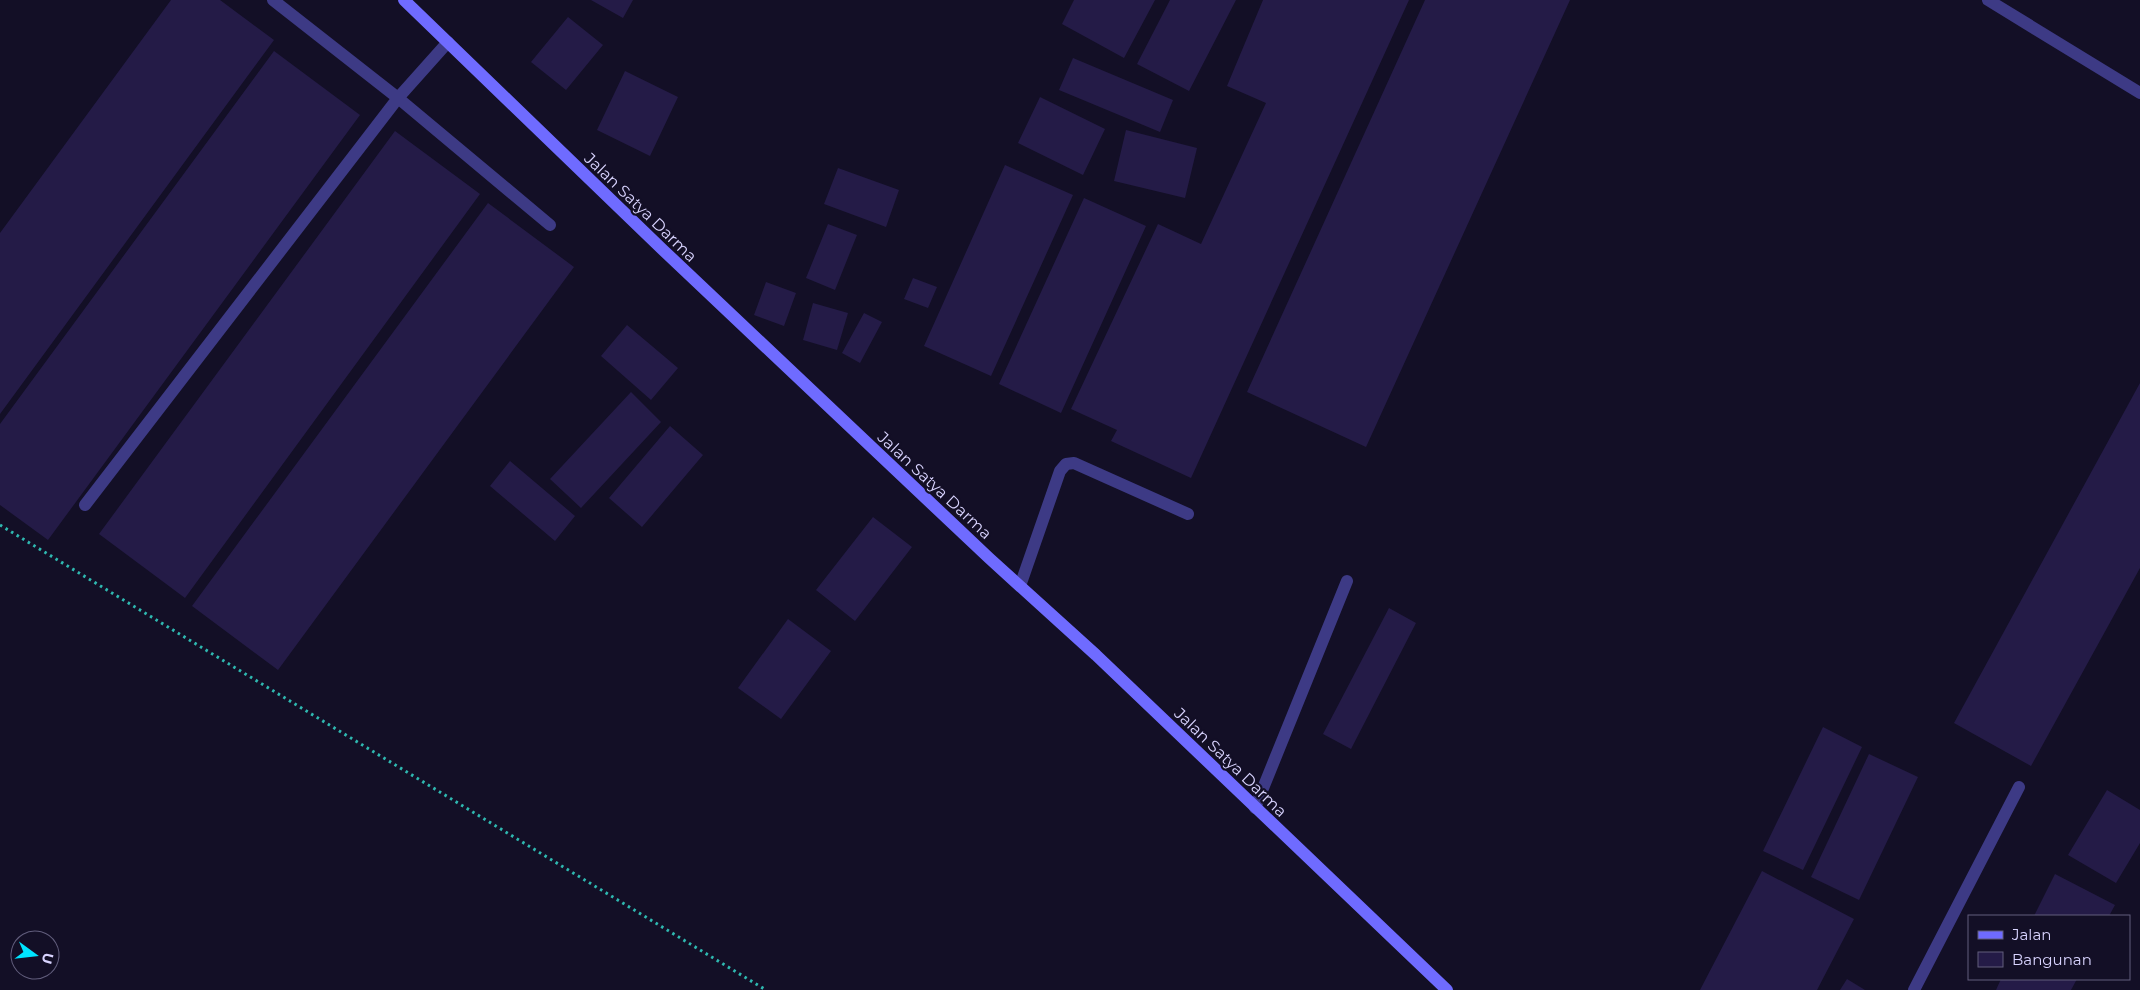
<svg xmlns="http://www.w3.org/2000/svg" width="2140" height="990" font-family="Montserrat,sans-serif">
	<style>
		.building { fill: #241b47 }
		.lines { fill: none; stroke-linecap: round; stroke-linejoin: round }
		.path { stroke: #2fb8b0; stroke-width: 3; stroke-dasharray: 2.5 4; stroke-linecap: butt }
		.lane { stroke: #3d3a85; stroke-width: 12 }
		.street { stroke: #3d3a85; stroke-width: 12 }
		.secondary { stroke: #6f6bff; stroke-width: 12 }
		.labels { text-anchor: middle; stroke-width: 4.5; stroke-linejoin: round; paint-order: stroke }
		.street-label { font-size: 16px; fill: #d9d4ff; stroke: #130f26 }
	</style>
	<rect width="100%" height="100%" fill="#130f26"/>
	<path class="building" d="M 171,0 L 220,0 L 274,40 L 0,414 L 0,233 Z
		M 591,0 L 633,0 L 623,18 Z
		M 1074,0 L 1155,0 L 1124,58 L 1062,24 Z
		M 1170,0 L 1236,0 L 1189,91 L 1137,64 Z
		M 1263,0 L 1409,0 L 1191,478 L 1111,441 L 1117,430 L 1071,409 L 1158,224 L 1201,244 L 1266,103 L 1227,86 Z
		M 1425,0 L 1570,0 L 1366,447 L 1247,392 Z
		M 568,17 L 603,45 L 566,90 L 531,62 Z
		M 274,51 L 360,115 L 48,540 L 0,505 L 0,424 Z
		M 1073,58 L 1173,100 L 1160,132 L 1059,90 Z
		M 625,71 L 678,97 L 650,156 L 597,130 Z
		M 1040,97 L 1105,129 L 1083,175 L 1018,143 Z
		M 1126,130 L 1197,148 L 1185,198 L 1114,181 Z
		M 395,131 L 480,194 L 185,598 L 99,534 Z
		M 1005,165 L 1073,195 L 991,376 L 924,346 Z
		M 838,168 L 899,190 L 886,227 L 824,204 Z
		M 1084,198 L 1146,226 L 1061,413 L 999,384 Z
		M 488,203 L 574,267 L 278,670 L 192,606 Z
		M 828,224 L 857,235 L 835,290 L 806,278 Z
		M 913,278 L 937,287 L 928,308 L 904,299 Z
		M 766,282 L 796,293 L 784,326 L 754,315 Z
		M 813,303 L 848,313 L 837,350 L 803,340 Z
		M 864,313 L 882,322 L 860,363 L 842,353 Z
		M 627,325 L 678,368 L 651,400 L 601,356 Z
		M 2140,383 L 2140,568 L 2031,766 L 1954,723 Z
		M 631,392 L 661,422 L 581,508 L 550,479 Z
		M 670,426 L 703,455 L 642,527 L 609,498 Z
		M 510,461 L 575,516 L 555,541 L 490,486 Z
		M 873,517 L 912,547 L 855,621 L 816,590 Z
		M 1389,608 L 1416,623 L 1351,749 L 1323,734 Z
		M 788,619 L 831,651 L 781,719 L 738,688 Z
		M 1823,727 L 1862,747 L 1803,870 L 1763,851 Z
		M 1869,754 L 1918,777 L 1859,900 L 1811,877 Z
		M 2107,790 L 2140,810 L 2140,843 L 2116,883 L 2068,855 Z
		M 1762,871 L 1854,919 L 1817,990 L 1700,990 Z
		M 2055,874 L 2115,905 L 2109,916 L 2034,916 Z
		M 1847,979 L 1865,990 L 1840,990 Z
		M 2001,979 L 2077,979 L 2071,990 L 1996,990 Z"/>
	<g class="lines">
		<path class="path" d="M 0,525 L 766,990"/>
		<path class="lane" d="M 273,0 L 398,98 L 550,225
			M 85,505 L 398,98 L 448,42
			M 1020,586 L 1060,471 L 1066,464 L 1074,463 L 1188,514
			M 1255,808 L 1347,581
			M 1914,990 L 2019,787"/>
		<path class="street" d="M 1988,0 L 2140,93"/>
		<path class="secondary" d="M 404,0 L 663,250 L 989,558 L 1096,655 L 1447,990"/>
	</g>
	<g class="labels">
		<g class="street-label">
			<text transform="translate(641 207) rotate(44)" y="6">Jalan Satya Darma</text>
			<text transform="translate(935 485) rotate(43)" y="6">Jalan Satya Darma</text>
			<text transform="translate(1231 762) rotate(44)" y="6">Jalan Satya Darma</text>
		</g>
	</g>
	<rect x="1968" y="915" width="162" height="65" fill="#130f26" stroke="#625e7d"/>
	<rect x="1978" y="931" width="25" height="8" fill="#6f6bff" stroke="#625e7d"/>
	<text x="2012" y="940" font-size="15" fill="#d9d4ff">Jalan</text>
	<rect x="1978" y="952" width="25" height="15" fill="#241b47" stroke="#625e7d"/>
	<text x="2012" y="965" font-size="15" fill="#d9d4ff">Bangunan</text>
	<g transform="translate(35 955) rotate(105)"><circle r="24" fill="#130f26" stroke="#625e7d"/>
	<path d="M0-4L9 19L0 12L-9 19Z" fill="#00e5ff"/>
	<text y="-8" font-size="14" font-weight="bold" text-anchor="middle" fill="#d9d4ff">U</text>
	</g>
</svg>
